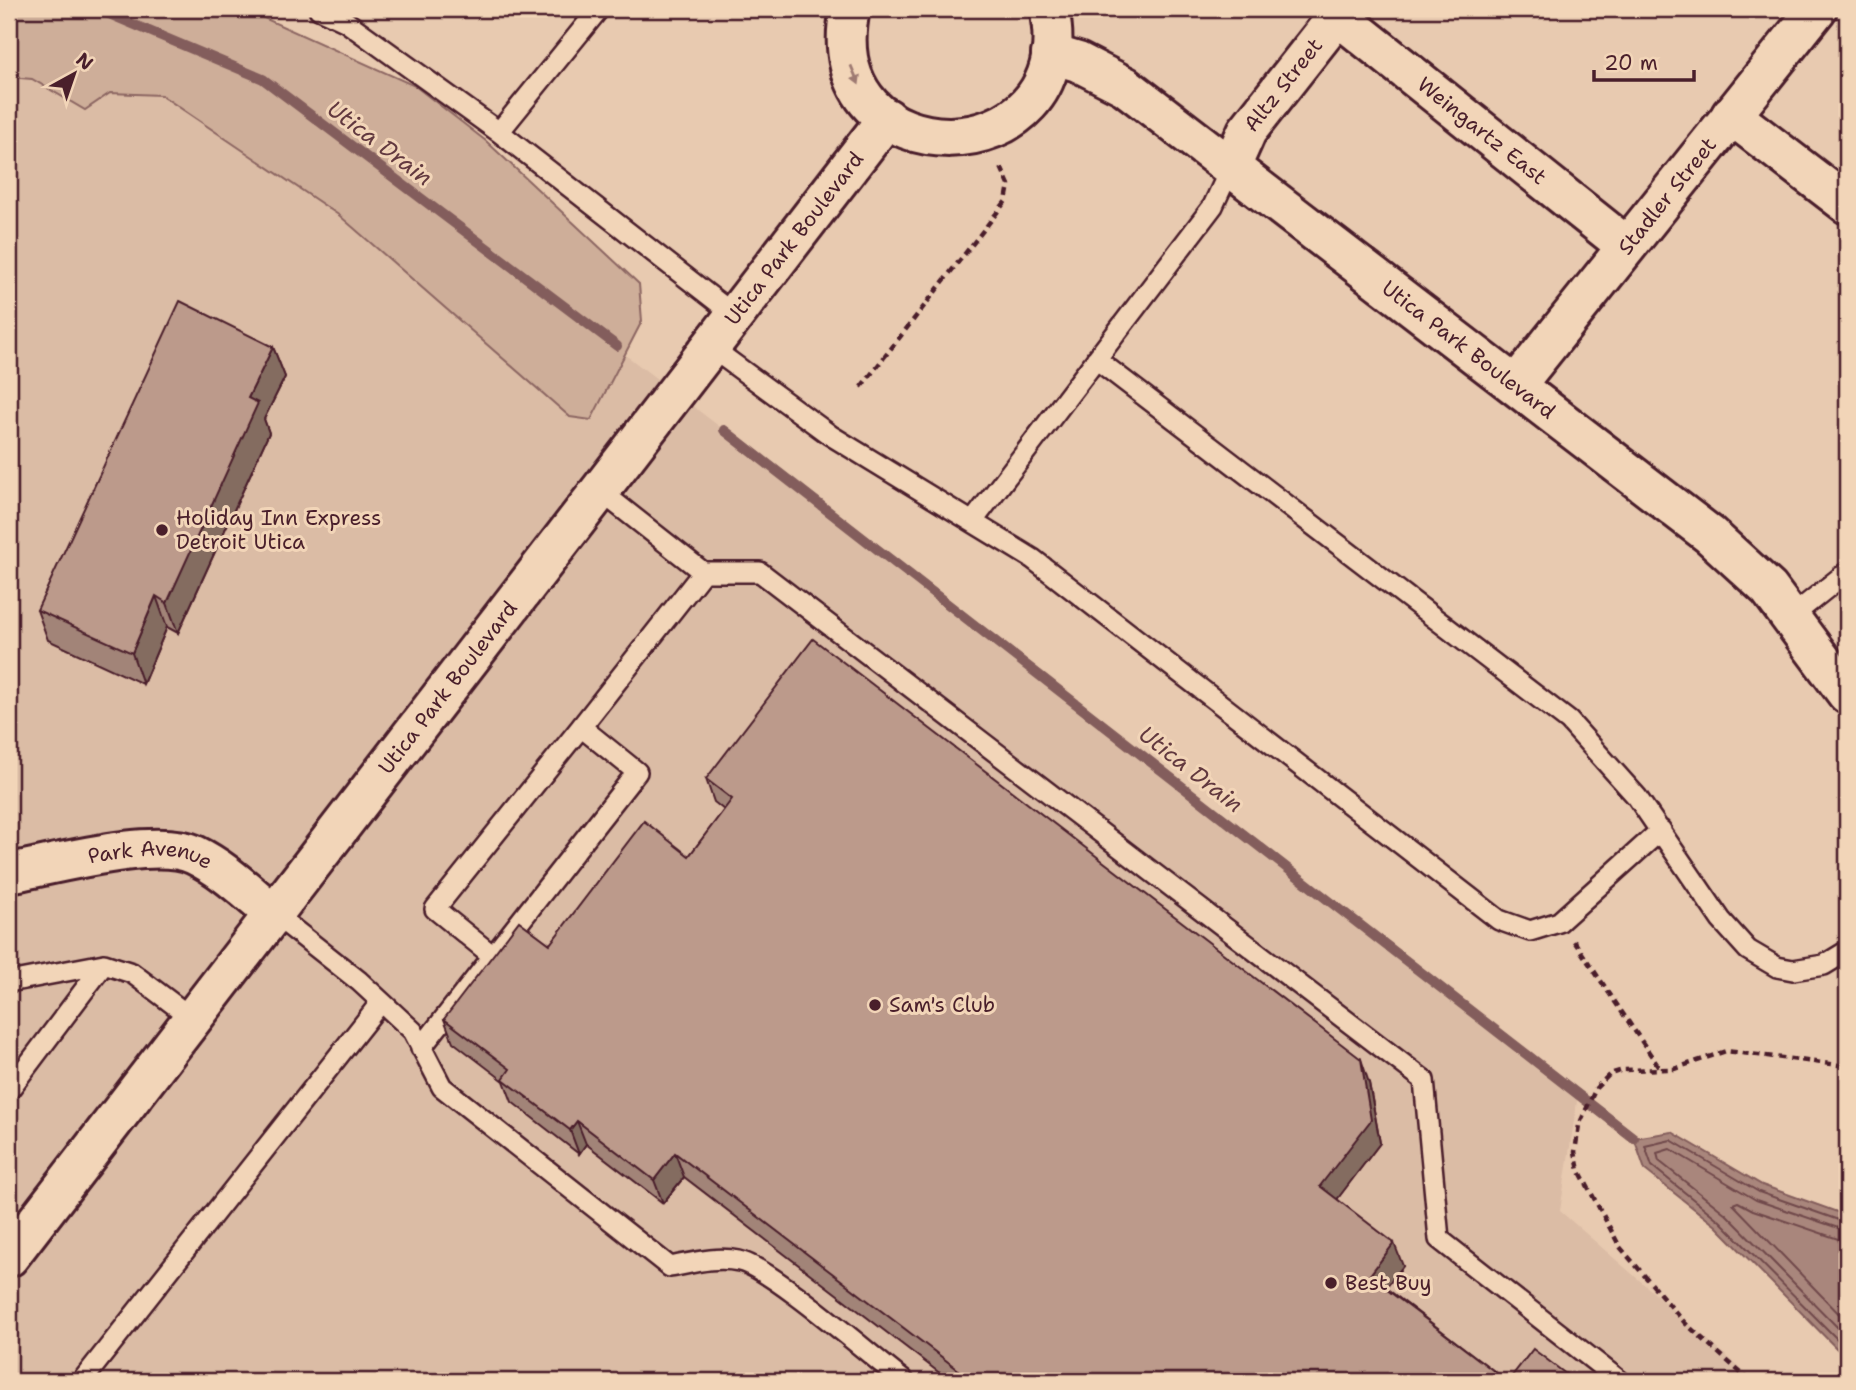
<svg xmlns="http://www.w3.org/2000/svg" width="1856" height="1390" font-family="'Shantell Sans',sans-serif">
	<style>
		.built { fill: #dbbca5 }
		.green { fill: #ceae99; stroke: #8c6662; stroke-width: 2 }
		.water { fill: #a9867b; stroke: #835d5b; stroke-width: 2 }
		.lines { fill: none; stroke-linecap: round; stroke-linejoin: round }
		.shore { stroke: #70484b; stroke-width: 2 }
		.stream { stroke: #835d5b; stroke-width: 10 }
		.service-casing { stroke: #4a1f2b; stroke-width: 24 }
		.minor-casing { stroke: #4a1f2b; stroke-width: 44 }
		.path { stroke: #4a1f2b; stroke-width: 4.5; stroke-dasharray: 7 5; stroke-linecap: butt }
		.service { stroke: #f2d5b8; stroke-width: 19 }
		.minor { stroke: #f2d5b8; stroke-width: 38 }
		.wall { fill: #a28478; stroke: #4a1f2b; stroke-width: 2 }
		.shaded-wall { fill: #846c61; stroke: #4a1f2b; stroke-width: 2 }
		.building { fill: #bc9a8b; stroke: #4a1f2b; stroke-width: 2 }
		.oneway { fill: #9e7a72 }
		.poi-dot { fill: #4a1f2b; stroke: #f2d5b8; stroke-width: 2.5 }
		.labels { text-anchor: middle; stroke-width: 6; stroke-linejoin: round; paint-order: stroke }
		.street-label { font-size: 21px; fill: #4a1f2b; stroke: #f2d5b8 }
		.poi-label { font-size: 21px; fill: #4a1f2b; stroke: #f2d5b8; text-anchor: start }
		.water-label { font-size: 23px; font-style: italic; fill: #62393f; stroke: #f2d5b8 }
	</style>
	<rect width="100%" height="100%" fill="#e8cab0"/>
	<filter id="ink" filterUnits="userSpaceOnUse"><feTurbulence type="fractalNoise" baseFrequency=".0143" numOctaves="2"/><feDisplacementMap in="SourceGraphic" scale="14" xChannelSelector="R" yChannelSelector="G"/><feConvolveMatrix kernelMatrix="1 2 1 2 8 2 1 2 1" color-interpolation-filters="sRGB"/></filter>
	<g filter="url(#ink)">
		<path class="built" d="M 9,9 L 263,79 L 724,430 L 1578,1095 L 1560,1211 L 1755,1381 L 9,1381 Z"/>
		<path class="green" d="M 9,9 L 244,9 L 415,86 L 486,141 L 639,284 L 642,321 L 591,420 L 570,417 L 340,216 L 161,95 L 110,93 L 85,110 L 32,79 L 9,77 Z"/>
		<path class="water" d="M 1672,1132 L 1762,1185 L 1843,1214 L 1847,1219 L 1847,1359 L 1716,1226 L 1645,1170 L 1634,1138 Z"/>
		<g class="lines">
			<path class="shore" d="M 1847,1223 L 1759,1192 L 1671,1140 L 1645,1146 L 1652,1166 L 1720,1221 L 1847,1349
				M 1847,1231 L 1756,1200 L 1670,1149 L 1657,1153 L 1659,1161 L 1726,1214 L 1847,1337
				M 1847,1242 L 1753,1210 L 1738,1202 L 1733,1204 L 1847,1322"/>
			<path class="stream" d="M 97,9 L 263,79 L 617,346
				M 724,430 L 1634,1138"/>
			<defs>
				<path id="service" d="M 319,9 L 345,21 L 499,132 L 733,314
					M 499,132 L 599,9
					M 709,346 L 830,435 L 1033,559 L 1499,920 L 1530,931 L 1559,922 L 1661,830
					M 1096,359 L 1569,721 L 1637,797 L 1721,920 L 1748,950 L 1777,967 L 1793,970 L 1824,965 L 1847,951
					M 973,521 L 1213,206 L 1231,167
					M 703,572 L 760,572 L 1424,1080 L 1439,1239 L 1620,1381
					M 1792,616 L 1847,572
					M 273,913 L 359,981 L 413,1031 L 442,1087 L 670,1267 C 692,1263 716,1256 739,1261 C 770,1267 872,1357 904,1381
					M 493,956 L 435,909 L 581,727
					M 9,982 L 104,964 L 132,973 L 193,1019
					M 421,1048 L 637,772 L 581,727 L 703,572 L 599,490
					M 9,1090 L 104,964
					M 82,1381 L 381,1002"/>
				<g id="minor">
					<path d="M 850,9 C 814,182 1086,177 1049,9"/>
					<path id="s1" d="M 1338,16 L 1625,245"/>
					<path id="s2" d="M 1051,54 L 1078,62 L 1125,86 L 1710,535 L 1769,589 L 1847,694"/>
					<path d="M 1731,115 L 1847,204"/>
					<path id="s3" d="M 1231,167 L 1247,131 L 1343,9"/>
					<path id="s4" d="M 1516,385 L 1817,9"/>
					<path id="s5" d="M 9,873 C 53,865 156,836 195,855 C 224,869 248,893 273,913"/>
					<path id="s6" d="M 9,1257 L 887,118"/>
				</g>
			</defs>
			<use href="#service" class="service-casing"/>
			<use href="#minor" class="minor-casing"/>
			<path class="path" d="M 861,387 L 1006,201 L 1009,185 L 1001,167
				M 1574,941 L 1661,1070
				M 1750,1381 L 1685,1323 L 1620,1247 L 1579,1170 L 1575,1152 L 1579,1125 L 1596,1088 L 1610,1074 L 1623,1070 L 1674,1069 L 1726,1051 L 1847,1066"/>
			<use href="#service" class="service"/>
			<use href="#minor" class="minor"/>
		</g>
		<path class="wall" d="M 273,347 L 285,377 L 264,419 L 269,433 L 178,633 L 167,627 L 143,684 L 48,640 L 37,610 Z
			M 706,779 L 1369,1083 L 1380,1143 L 1337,1199 L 1403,1266 L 1386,1288 L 1507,1381 L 950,1381 L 684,1177 L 663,1203 L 586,1144 L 579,1154 L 512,1102 L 504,1081 L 453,1042 L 444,1019 L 550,944 L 689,856 L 724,810 L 714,802 Z"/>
		<path class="shaded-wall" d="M 273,347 L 285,377 L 264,419 L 269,433 L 178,633 L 167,603 L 248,398 Z
			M 156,596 L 167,627 L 143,684 L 132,653 Z
			M 1361,1059 L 1369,1083 L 1380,1143 L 1329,1210 L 1320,1186 Z
			M 577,1121 L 586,1144 L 579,1154 L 570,1130 Z
			M 675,1153 L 684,1177 L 663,1203 L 654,1180 Z
			M 1394,1243 L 1403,1266 L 1377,1299 L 1369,1276 Z"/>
		<path class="building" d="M 180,301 L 273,347 L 248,398 L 258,403 L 167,603 L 156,596 L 132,653 L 37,610 Z
			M 813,639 L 1361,1059 L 1371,1120 L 1320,1186 L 1394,1243 L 1369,1276 L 1507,1381 L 973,1381 L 675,1153 L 654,1180 L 577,1121 L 570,1130 L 503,1079 L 510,1069 L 444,1019 L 519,921 L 550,944 L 644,821 L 689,856 L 732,799 L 706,779 Z
			M 1533,1349 L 1575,1381 L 1508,1381 Z"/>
		<defs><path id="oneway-solid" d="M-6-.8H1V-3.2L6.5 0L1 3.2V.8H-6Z" transform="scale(1.75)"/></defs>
		<use class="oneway" href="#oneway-solid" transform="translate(855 75) rotate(67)"/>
	</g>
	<g class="poi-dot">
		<circle cx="162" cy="530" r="7"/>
		<circle cx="875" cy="1005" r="7"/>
		<circle cx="1331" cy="1283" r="7"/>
	</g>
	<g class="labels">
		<g class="street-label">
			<text dy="7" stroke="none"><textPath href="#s3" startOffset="98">Altz Street</textPath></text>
			<text dy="7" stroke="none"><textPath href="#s1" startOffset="184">Weingartz East</textPath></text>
			<text dy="7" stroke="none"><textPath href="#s4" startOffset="242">Stadler Street</textPath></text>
			<text dy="7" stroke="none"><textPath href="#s6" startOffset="1286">Utica Park Boulevard</textPath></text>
			<text dy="7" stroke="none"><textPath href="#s2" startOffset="514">Utica Park Boulevard</textPath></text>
			<text dy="7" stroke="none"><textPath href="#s6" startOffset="719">Utica Park Boulevard</textPath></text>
			<text dy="7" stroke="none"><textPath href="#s5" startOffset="144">Park Avenue</textPath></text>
		</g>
		<g class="poi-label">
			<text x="176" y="525">Holiday Inn Express<tspan x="176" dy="24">Detroit Utica</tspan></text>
			<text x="889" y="1012">Sam's Club</text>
			<text x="1345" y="1290">Best Buy</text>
		</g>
		<g class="water-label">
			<text transform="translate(380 143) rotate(37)" y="8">Utica Drain</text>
			<text transform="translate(1191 769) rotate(38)" y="8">Utica Drain</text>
		</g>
	</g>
	<rect width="1856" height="1390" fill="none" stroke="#f2d5b8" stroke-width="35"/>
	<rect x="18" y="18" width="1821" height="1355" fill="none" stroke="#4a1f2b" stroke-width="2.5" filter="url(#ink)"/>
	<g transform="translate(74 74) rotate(40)" stroke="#f2d5b8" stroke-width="5" paint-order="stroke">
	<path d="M0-5L12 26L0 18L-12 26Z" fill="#4a1f2b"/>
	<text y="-10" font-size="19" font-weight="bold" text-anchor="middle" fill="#4a1f2b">N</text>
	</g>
	<path d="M1594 70v10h100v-10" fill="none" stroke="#4a1f2b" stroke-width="3.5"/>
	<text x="1604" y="70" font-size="21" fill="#4a1f2b" stroke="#f2d5b8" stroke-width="5" paint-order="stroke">20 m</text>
</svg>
